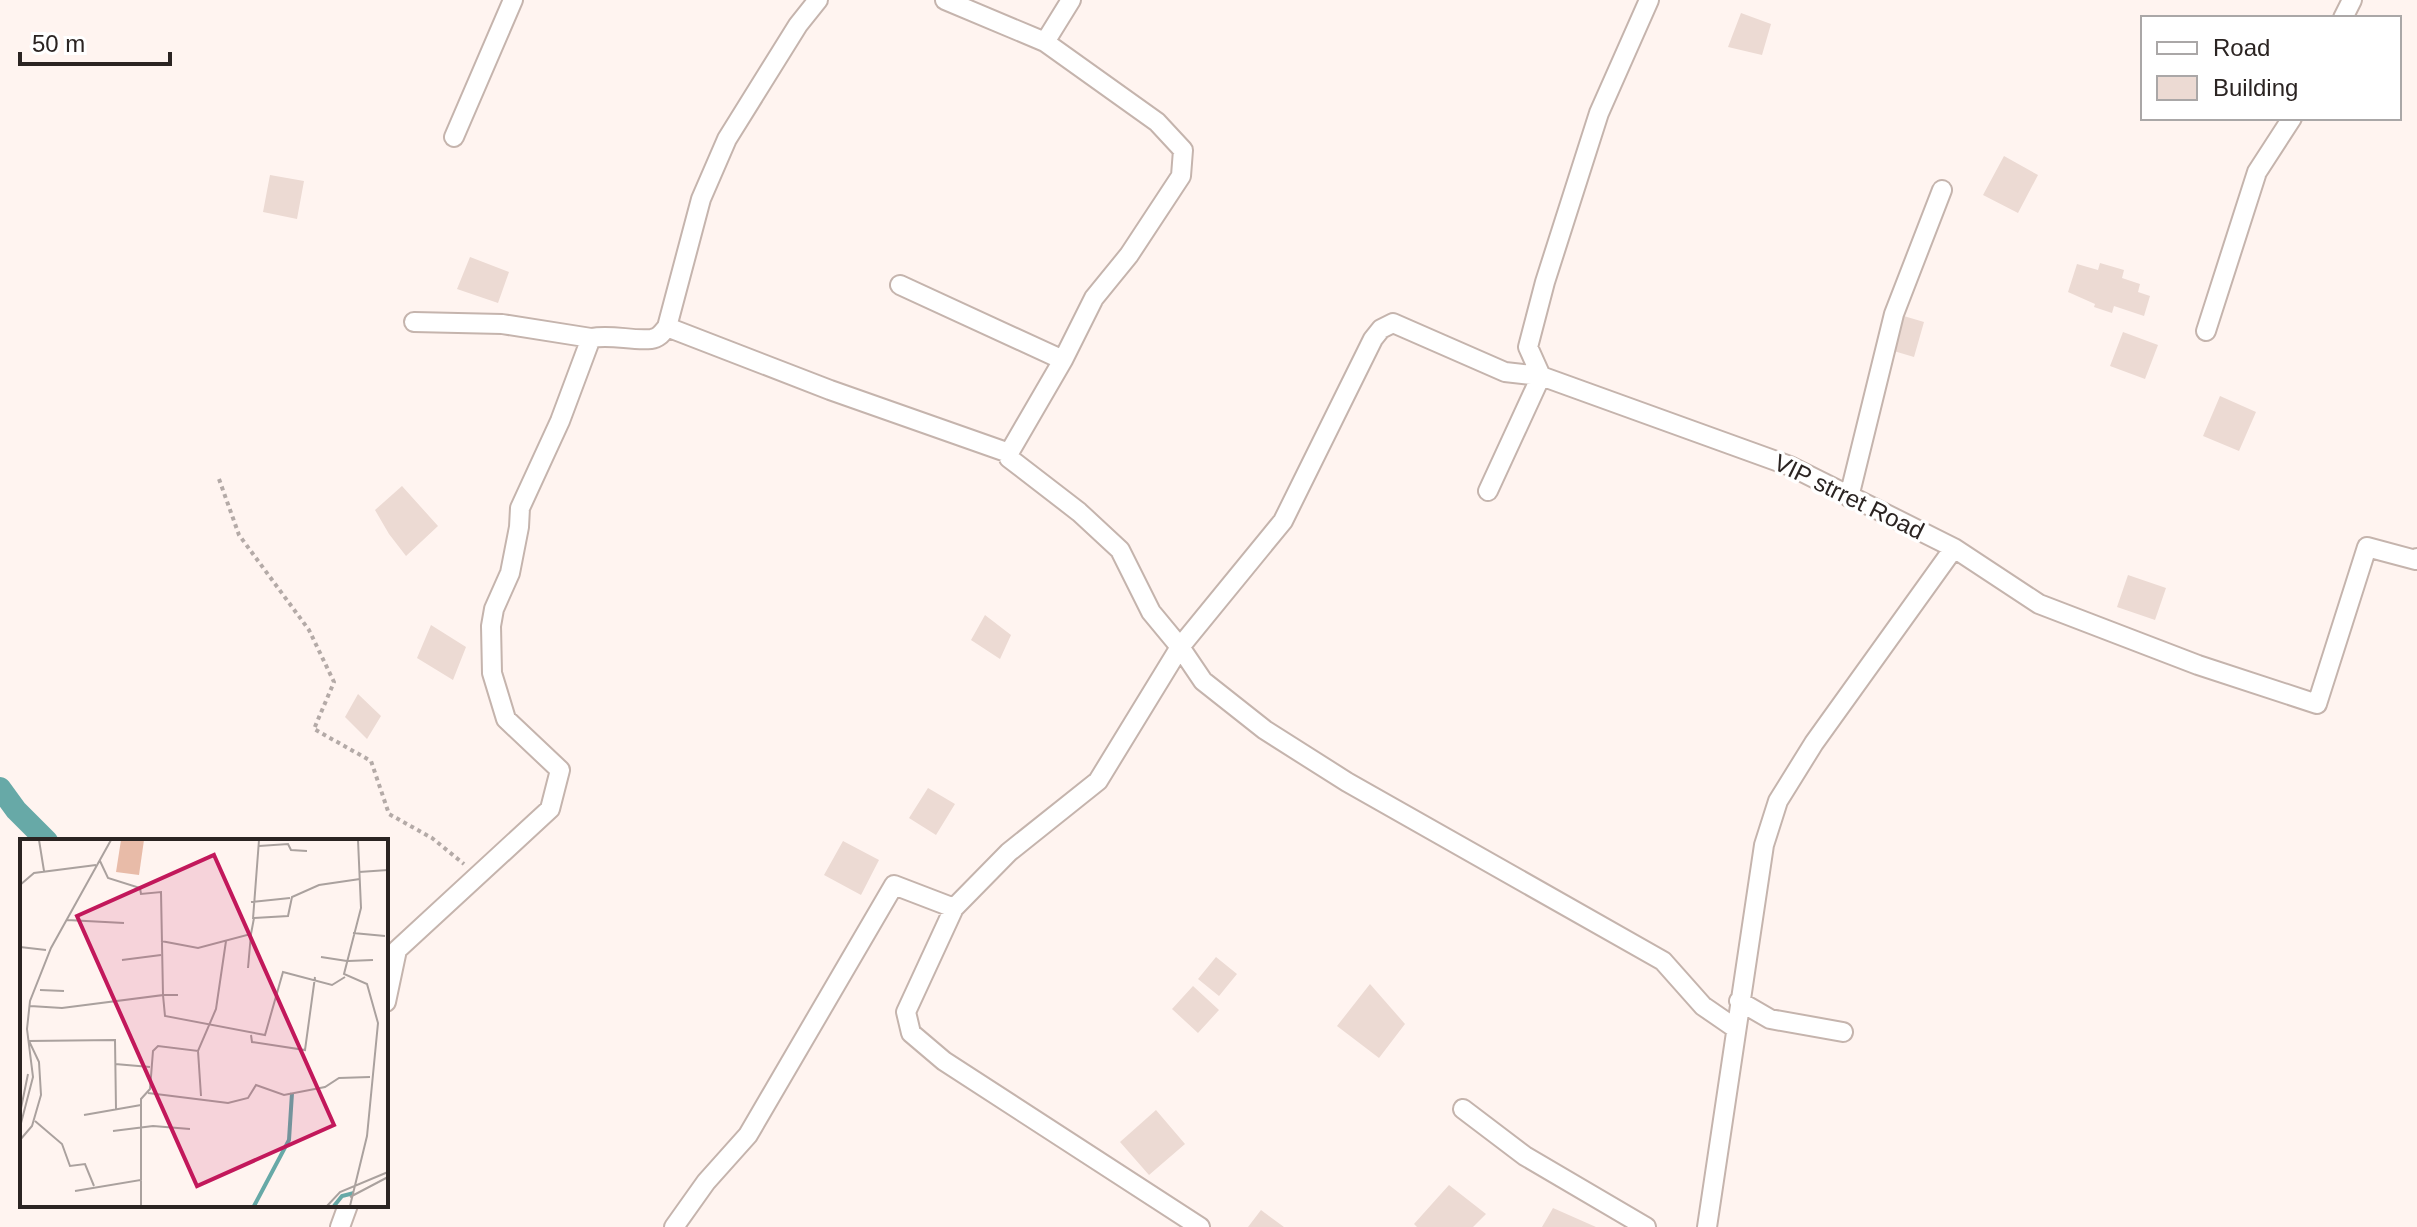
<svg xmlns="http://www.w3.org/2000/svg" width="2417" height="1227" font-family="Helvetica,sans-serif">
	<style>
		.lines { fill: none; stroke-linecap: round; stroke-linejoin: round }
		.canal { stroke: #67a9a7; stroke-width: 22 }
		.building { fill: #ecdad3 }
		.street-casing { stroke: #c5b4ad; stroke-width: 22 }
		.path { stroke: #b4aaa7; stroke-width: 4; stroke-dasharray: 4 4; stroke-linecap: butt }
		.street { stroke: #fff; stroke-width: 18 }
		.labels { text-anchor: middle; stroke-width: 7; stroke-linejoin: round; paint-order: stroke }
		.street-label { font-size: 24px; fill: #2b2422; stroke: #fff }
		.inset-river { fill: none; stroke: #67a9a7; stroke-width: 4 }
		.inset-road { fill: none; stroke: #aaa19e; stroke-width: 2 }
		.view { fill: #c2185b; fill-opacity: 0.15; stroke: #c2185b; stroke-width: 4 }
		.inset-edge { fill: none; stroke: #2b2422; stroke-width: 4 }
	</style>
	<rect width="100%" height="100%" fill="#fff4f0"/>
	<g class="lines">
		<path class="canal" d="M 0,788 L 16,810 L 47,841"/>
	</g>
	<path class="building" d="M 1741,13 L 1771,24 L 1762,55 L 1728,47 Z
		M 2004,156 L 2038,175 L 2018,213 L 1983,195 Z
		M 270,175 L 304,181 L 297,219 L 263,212 Z
		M 470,257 L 509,272 L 498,303 L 457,289 Z
		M 2100,263 L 2124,270 L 2122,278 L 2140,284 L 2138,292 L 2150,296 L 2144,316 L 2114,306 L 2112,313 L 2094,307 L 2095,304 L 2068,292 L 2077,264 L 2098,270 Z
		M 1897,314 L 1924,322 L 1914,357 L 1887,349 Z
		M 2123,332 L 2158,345 L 2145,379 L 2110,366 Z
		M 2220,396 L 2256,412 L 2239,451 L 2203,436 Z
		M 402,486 L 438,526 L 406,556 L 389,534 L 375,510 Z
		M 2128,575 L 2166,588 L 2155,620 L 2117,607 Z
		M 985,615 L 1011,635 L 1000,659 L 971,640 Z
		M 431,625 L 466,647 L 453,680 L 417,658 Z
		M 358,694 L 381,716 L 367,739 L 345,717 Z
		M 928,788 L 955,804 L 936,835 L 909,818 Z
		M 843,841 L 879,860 L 861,895 L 824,875 Z
		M 1216,957 L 1237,974 L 1219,996 L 1198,979 Z
		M 1370,984 L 1405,1024 L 1379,1058 L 1337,1026 Z
		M 1193,986 L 1219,1010 L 1198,1033 L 1172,1009 Z
		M 1156,1110 L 1185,1144 L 1149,1175 L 1120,1142 Z
		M 1449,1185 L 1486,1214 L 1473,1227 L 1417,1227 L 1414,1224 Z
		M 1553,1208 L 1596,1227 L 1542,1227 Z
		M 1261,1210 L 1284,1227 L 1248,1227 Z"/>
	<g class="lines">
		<defs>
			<path id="street" d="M 945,0 L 1045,42 L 1157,122 L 1183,150 L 1181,176 L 1129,255 L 1094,298 L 1063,360 L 1009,453 L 1009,458 L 1079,512 L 1120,550 L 1151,612 L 1180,647 L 1203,681 L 1265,730 L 1347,782 L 1663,961 L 1703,1006 L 1735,1028
				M 1649,0 L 1599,113 L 1545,282 L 1528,347 L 1541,376 L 1790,466 L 1954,548 L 2039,604 L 2198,665 L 2317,704 L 2367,547 L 2416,560 L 2417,558
				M 2343,18 L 2352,0
				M 1045,42 L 1071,0
				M 454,137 L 513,0
				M 900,285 L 1063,360
				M 414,322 L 502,324 L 591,338
				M 667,327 L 830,390 L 1009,453
				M 2206,331 L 2257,172 L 2292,118
				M 1849,497 L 1894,314 L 1942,190
				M 1739,1001 L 1770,1019 L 1843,1032
				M 386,1002 L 397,950 L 550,809 L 560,770 L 506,719 L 492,673 L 491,626 L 494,609 L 510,573 L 519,527 L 520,508 L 560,421 L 591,338 C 612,334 631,341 651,339 C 659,338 662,333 667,327 L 701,199 L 727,139 L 798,25 L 818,0
				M 1463,1109 L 1525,1156 L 1646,1227
				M 340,1227 L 348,1205
				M 674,1227 L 706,1182 L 748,1135 L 894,885 L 954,908
				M 1200,1227 L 944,1061 L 911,1033 L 906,1012 L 954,908 L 1009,852 L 1098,781 L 1180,647 L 1283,521 L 1373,339 L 1381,329 L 1393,323 L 1505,372 L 1541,376 L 1488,491
				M 1707,1227 L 1764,845 L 1778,801 L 1814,743 L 1954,548"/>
		</defs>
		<use href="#street" class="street-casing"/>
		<path class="path" d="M 219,479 L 239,535 L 309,630 L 334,682 L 314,729 L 371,761 L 389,814 L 432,838 L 464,864"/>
		<use href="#street" class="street"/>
	</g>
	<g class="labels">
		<g class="street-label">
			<text transform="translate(1849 497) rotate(26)" y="8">VIP strret Road</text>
		</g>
	</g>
	<g transform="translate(20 839)">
		<rect width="368" height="368" fill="#fff4f0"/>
		<path d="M 101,1 L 124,1 L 119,36 L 96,33 Z" fill="#e8bba8"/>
		<path class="inset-river" d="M 234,367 L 269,301 L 272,254M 314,367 L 322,357 L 334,354"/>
		<path class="inset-road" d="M 19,1 L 24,32M 239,7 L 268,5 L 271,11 L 287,12M 339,33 L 368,31M 0,46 L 14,34 L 76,26M 231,63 L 270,59M 233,80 L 239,1M 47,81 L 104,84M 333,94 L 365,97M 141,102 L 178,109 L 231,95 L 234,79 L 268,77 L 272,58 L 299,46 L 340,40M 0,108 L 26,111M 301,118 L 327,122M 102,121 L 141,116M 328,122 L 353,121M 228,129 L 231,95M 20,151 L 44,152M 158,156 L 143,156 L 145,177 L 245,196 L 263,133 L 312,146 L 325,138M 10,167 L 42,169 L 143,156 L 141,53 L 121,55 L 120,49 L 88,39 L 80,22M 231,196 L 232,203 L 285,211 L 295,138M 178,212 L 181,257M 95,225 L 130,228M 128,254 L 208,264 L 228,259 L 236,246 L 264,256 L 305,248 L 319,239 L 350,238M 0,274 L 8,235M 64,276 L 121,266M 15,282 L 42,305 L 50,327 L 65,325 L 74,347M 0,288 L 13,238 L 7,190 L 10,162 L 31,109 L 91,1M 93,292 L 133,287 L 170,290M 0,301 L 12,287 L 21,256 L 19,223 L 9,202 L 95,201 L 96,270M 55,352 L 121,341 L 121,260 L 130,250 L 133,212 L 138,207 L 178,212 L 196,170 L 206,102M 330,358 L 368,338M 121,367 L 121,341M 307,367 L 320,353 L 368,333M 330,367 L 347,297 L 358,184 L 347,145 L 324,135 L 341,69 L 338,1"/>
		<path class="view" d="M 194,16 L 314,286 L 177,347 L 57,77 Z"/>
		<rect width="368" height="368" class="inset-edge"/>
	</g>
	<rect x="2141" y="16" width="260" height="104" fill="#ffffff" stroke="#aaa7a7" stroke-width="2"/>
	<rect x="2157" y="42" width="40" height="12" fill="#ffffff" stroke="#aaa7a7" stroke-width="2"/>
	<text x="2213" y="56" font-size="24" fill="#2b2422">Road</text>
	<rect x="2157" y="76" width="40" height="24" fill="#ecdad3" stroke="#aaa7a7" stroke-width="2"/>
	<text x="2213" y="96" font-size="24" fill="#2b2422">Building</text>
	<path d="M20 52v12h150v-12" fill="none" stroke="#2b2422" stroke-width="4"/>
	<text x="32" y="52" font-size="24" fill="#2b2422" stroke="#ffffff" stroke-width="6" paint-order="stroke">50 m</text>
</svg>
